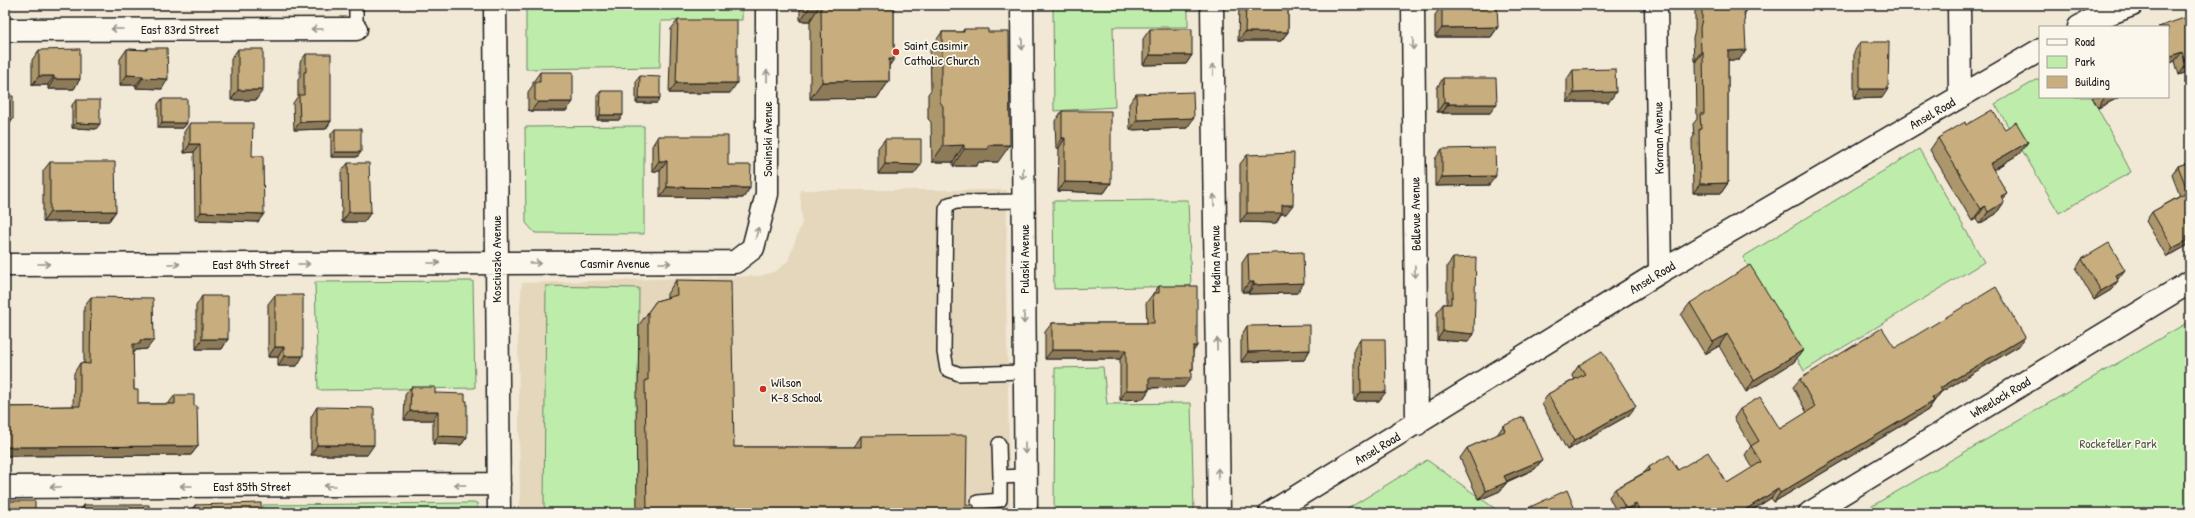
<svg xmlns="http://www.w3.org/2000/svg" width="2195" height="518" font-family="'Patrick Hand',sans-serif">
	<style>
		.built { fill: #e5d7bc }
		.green { fill: #beedab; stroke: #6d8464 }
		.lines { fill: none; stroke-linecap: round; stroke-linejoin: round }
		.lane-casing { stroke: #1c1c1c; stroke-width: 16 }
		.street-casing { stroke: #1c1c1c; stroke-width: 25 }
		.lane { stroke: #fbf7ec; stroke-width: 13 }
		.street { stroke: #fbf7ec; stroke-width: 22 }
		.wall { fill: #ac966c; stroke: #1c1c1c }
		.shaded-wall { fill: #8c7a58; stroke: #1c1c1c }
		.building { fill: #c8ae7e; stroke: #1c1c1c }
		.oneway { stroke: #97948e }
		.poi-dot { fill: #c8321e; stroke: #fbf7ec; stroke-width: 1.5 }
		.labels { text-anchor: middle; stroke-width: 3.5; stroke-linejoin: round; paint-order: stroke }
		.street-label { font-size: 13px; fill: #1c1c1c; stroke: #fbf7ec }
		.poi-label { font-size: 13px; fill: #1c1c1c; stroke: #fbf7ec; text-anchor: start }
		.park-label { font-size: 13px; fill: #4d5b47; stroke: #fbf7ec }
	</style>
	<rect width="100%" height="100%" fill="#f1e8d6"/>
	<filter id="ink" filterUnits="userSpaceOnUse"><feTurbulence type="fractalNoise" baseFrequency=".025" numOctaves="2"/><feDisplacementMap in="SourceGraphic" scale="8" xChannelSelector="R" yChannelSelector="G"/><feConvolveMatrix kernelMatrix="1 2 1 2 8 2 1 2 1" color-interpolation-filters="sRGB"/></filter>
	<g filter="url(#ink)">
		<path class="built" d="M 800,190 L 1007,190 L 1006,280 L 1010,513 L 520,513 L 518,330 L 522,283 L 760,276 L 776,271 L 788,261 L 802,222 Z"/>
		<path class="green" d="M 526,5 L 742,5 L 742,20 L 661,21 L 660,67 L 526,69 Z
			M 1053,5 L 1188,5 L 1188,27 L 1113,27 L 1115,107 L 1054,111 Z
			M 2040,78 L 2040,97 L 2092,97 L 2131,172 L 2059,213 L 1995,104 Z
			M 644,126 L 644,234 L 535,233 L 526,223 L 525,127 Z
			M 1919,149 L 1984,262 L 1804,371 L 1743,257 Z
			M 1188,200 L 1191,286 L 1054,289 L 1053,201 Z
			M 473,281 L 475,388 L 318,390 L 315,282 Z
			M 546,286 L 639,288 L 637,513 L 546,513 L 544,505 Z
			M 2190,321 L 2190,513 L 1860,513 Z
			M 1103,367 L 1107,404 L 1191,403 L 1194,513 L 1054,513 L 1055,368 Z
			M 1427,460 L 1501,513 L 1341,513 Z
			M 477,503 L 477,513 L 263,513 L 263,505 Z"/>
		<g class="lines">
			<defs>
				<path id="lane" d="M 356,5 L 356,29
					M 1024,201 L 957,202 L 949,204 L 946,209 L 944,352 L 947,369 L 959,374 L 1025,372
					M 999,444 L 1000,477
					M 978,502 L 1000,500 L 1000,477 L 1025,476"/>
				<path id="street" d="M 495,5 L 499,513
					M 1022,5 L 1026,513
					M 1212,5 L 1219,513
					M 1413,5 L 1417,424
					M 1656,5 L 1660,272
					M 1959,5 L 1960,97
					M 2079,27 L 2092,20 L 2132,5
					M 5,30 L 356,29
					M 5,265 L 735,262 L 753,248 L 767,194 L 767,5
					M 5,487 L 499,484
					M 1270,513 L 1660,272 L 2040,50
					M 1810,513 L 2190,282"/>
			</defs>
			<use href="#lane" class="lane-casing"/>
			<use href="#street" class="street-casing"/>
			<use href="#lane" class="lane"/>
			<use href="#street" class="street"/>
		</g>
		<path class="wall" d="M 800,5 L 894,5 L 894,59 L 889,66 L 889,81 L 877,98 L 810,99 L 810,21 L 800,21 Z
			M 1239,5 L 1288,5 L 1288,32 L 1281,41 L 1238,41 Z
			M 1442,5 L 1498,27 L 1491,37 L 1435,37 L 1435,15 Z
			M 1695,5 L 1747,5 L 1747,9 L 1745,13 L 1739,60 L 1728,60 L 1728,183 L 1721,193 L 1693,193 L 1692,139 L 1694,136 L 1693,124 L 1697,119 L 1696,61 L 1694,61 L 1693,38 L 1695,29 Z
			M 2190,16 L 2190,71 L 2179,75 L 2175,61 L 2168,64 L 2168,27 Z
			M 678,20 L 730,93 L 669,93 L 671,29 Z
			M 964,29 L 998,162 L 979,162 L 976,166 L 953,166 L 953,162 L 932,162 L 931,122 L 928,119 L 928,94 L 931,90 L 930,49 L 942,32 L 962,32 Z
			M 1150,29 L 1192,55 L 1186,64 L 1143,65 L 1143,39 Z
			M 1860,42 L 1882,98 L 1854,99 L 1854,52 Z
			M 147,48 L 162,89 L 136,88 L 136,85 L 120,85 L 120,59 L 127,49 L 145,50 Z
			M 238,49 L 256,100 L 231,100 L 231,59 Z
			M 39,50 L 80,79 L 74,89 L 48,89 L 48,85 L 32,85 L 32,60 Z
			M 306,54 L 331,121 L 326,129 L 294,130 L 293,103 L 298,96 L 298,80 L 300,77 L 300,62 Z
			M 1573,70 L 1609,102 L 1567,102 L 1567,79 Z
			M 540,72 L 566,111 L 531,111 L 528,110 L 528,92 L 533,85 L 533,82 Z
			M 640,76 L 660,98 L 657,103 L 636,103 L 636,81 Z
			M 1443,78 L 1490,113 L 1442,113 L 1442,112 L 1437,112 L 1437,88 Z
			M 601,91 L 619,120 L 597,120 L 597,96 Z
			M 1136,94 L 1187,128 L 1130,130 L 1129,104 Z
			M 2092,97 L 2120,97 L 2098,108 Z
			M 162,99 L 187,123 L 183,128 L 158,128 L 158,104 Z
			M 76,100 L 96,129 L 72,128 L 72,105 Z
			M 1062,111 L 1111,183 L 1104,193 L 1058,191 L 1059,148 L 1056,148 L 1055,121 Z
			M 190,123 L 252,156 L 258,222 L 195,220 L 194,152 L 184,153 L 184,132 Z
			M 1966,125 L 2019,154 L 1993,170 L 2007,193 L 2003,199 L 2004,202 L 1996,214 L 1979,224 L 1976,219 L 1972,221 L 1930,150 L 1938,138 Z
			M 335,129 L 361,152 L 357,157 L 331,157 L 331,134 Z
			M 658,136 L 728,165 L 750,188 L 743,198 L 660,197 L 660,171 L 652,171 L 652,146 Z
			M 885,139 L 914,174 L 878,174 L 878,148 Z
			M 1442,149 L 1489,185 L 1435,186 L 1435,159 Z
			M 1247,155 L 1286,214 L 1281,214 L 1276,223 L 1240,222 L 1240,164 Z
			M 50,162 L 116,211 L 109,221 L 43,222 L 43,171 Z
			M 2190,162 L 2190,244 L 2167,257 L 2146,221 L 2152,212 L 2180,196 L 2172,175 L 2178,166 Z
			M 348,163 L 371,212 L 364,222 L 342,222 L 341,172 Z
			M 1248,254 L 1297,293 L 1248,294 L 1248,292 L 1242,292 L 1242,263 Z
			M 1453,258 L 1474,334 L 1468,342 L 1437,340 L 1437,313 L 1443,304 L 1446,304 L 1447,302 L 1447,266 Z
			M 2082,259 L 2118,279 L 2111,290 L 2094,300 L 2076,269 Z
			M 676,280 L 734,447 L 854,447 L 861,436 L 966,505 L 974,513 L 637,513 L 636,394 L 638,390 L 639,325 L 656,301 L 667,298 L 667,294 Z
			M 1159,286 L 1193,352 L 1193,369 L 1191,372 L 1184,387 L 1149,388 L 1149,390 L 1143,399 L 1120,400 L 1120,359 L 1045,359 L 1045,332 L 1052,323 L 1147,323 L 1146,303 Z
			M 275,295 L 297,366 L 278,366 L 278,357 L 268,357 L 268,304 Z
			M 202,296 L 228,339 L 222,349 L 196,349 L 196,306 Z
			M 91,297 L 147,349 L 136,350 L 134,353 L 133,353 L 134,390 L 138,404 L 168,404 L 175,395 L 194,406 L 198,446 L 191,455 L 5,456 L 5,407 L 73,406 L 74,373 L 80,363 L 84,363 L 84,306 Z
			M 1690,303 L 1803,350 L 1794,362 L 1746,392 L 1719,346 L 1705,354 L 1681,315 Z
			M 1247,326 L 1310,350 L 1304,360 L 1241,362 L 1241,336 Z
			M 1360,339 L 1379,401 L 1354,401 L 1354,349 Z
			M 2019,346 L 1941,392 L 1928,410 L 1774,502 L 1771,498 L 1748,513 L 1617,513 L 1609,497 L 1615,489 L 1645,472 L 1649,467 L 1678,470 L 1727,483 L 1753,468 L 1745,455 L 1751,446 L 1734,418 L 1740,409 L 1780,429 L 1807,413 L 1793,387 L 1800,379 L 1895,348 Z
			M 1579,365 L 1629,415 L 1567,450 L 1542,404 L 1548,394 L 1575,379 L 1572,375 Z
			M 411,387 L 435,393 L 467,437 L 461,445 L 433,444 L 433,420 L 404,420 L 405,395 Z
			M 317,407 L 367,455 L 311,455 L 311,417 Z
			M 1503,426 L 1542,460 L 1535,469 L 1507,482 L 1500,491 L 1479,500 L 1460,458 L 1467,448 L 1497,435 Z
			M 7,501 L 35,513 L 5,513 L 5,504 Z
			M 84,505 L 149,513 L 78,513 Z
			M 195,505 L 261,513 L 189,513 Z"/>
		<path class="shaded-wall" d="M 811,5 L 820,5 L 810,21 L 800,21 Z
			M 1498,27 L 1491,37 L 1435,37 L 1442,28 Z
			M 1245,32 L 1288,32 L 1281,41 L 1238,41 Z
			M 1746,50 L 1739,60 L 1721,60 L 1728,51 Z
			M 1701,52 L 1703,52 L 1696,61 L 1694,61 Z
			M 2182,52 L 2175,61 L 2168,64 L 2168,57 Z
			M 1150,55 L 1192,55 L 1186,64 L 1143,65 Z
			M 889,59 L 894,59 L 883,75 Z
			M 2190,64 L 2190,71 L 2179,75 L 2186,65 Z
			M 127,75 L 143,76 L 136,85 L 120,85 Z
			M 39,76 L 54,76 L 48,85 L 32,85 Z
			M 143,78 L 168,79 L 162,89 L 136,88 Z
			M 54,79 L 80,79 L 74,89 L 48,89 Z
			M 889,81 L 877,98 L 810,99 L 822,82 Z
			M 676,83 L 737,83 L 730,93 L 669,93 Z
			M 1860,89 L 1888,89 L 1882,98 L 1854,99 Z
			M 238,90 L 263,90 L 256,100 L 231,100 Z
			M 1616,92 L 1609,102 L 1567,102 L 1574,93 Z
			M 2107,97 L 2120,97 L 2098,108 L 2104,98 Z
			M 639,98 L 660,98 L 657,103 L 636,103 Z
			M 538,102 L 573,102 L 566,111 L 531,111 Z
			M 1444,102 L 1449,102 L 1442,112 L 1437,112 Z
			M 1449,104 L 1497,104 L 1490,113 L 1442,113 Z
			M 600,115 L 623,115 L 619,120 L 597,120 Z
			M 1194,118 L 1187,128 L 1130,130 L 1137,120 Z
			M 5,119 L 13,119 L 10,124 L 5,124 Z
			M 331,121 L 326,129 L 294,130 L 300,122 Z
			M 76,123 L 100,124 L 96,129 L 72,128 Z
			M 162,123 L 187,123 L 183,128 L 158,128 Z
			M 1062,138 L 1065,138 L 1059,148 L 1056,148 Z
			M 2028,142 L 2019,154 L 1981,177 L 1990,164 Z
			M 190,144 L 200,144 L 194,152 L 184,153 Z
			M 964,145 L 953,162 L 932,162 L 943,146 Z
			M 988,145 L 1010,145 L 998,162 L 979,162 L 976,166 L 953,166 L 964,149 Z
			M 335,152 L 361,152 L 357,157 L 331,157 Z
			M 659,161 L 667,161 L 660,171 L 652,171 Z
			M 885,164 L 921,165 L 914,174 L 878,174 Z
			M 1496,176 L 1489,185 L 1435,186 L 1442,177 Z
			M 1065,182 L 1111,183 L 1104,193 L 1058,191 Z
			M 1728,183 L 1721,193 L 1693,193 L 1700,184 Z
			M 667,187 L 750,188 L 743,198 L 660,197 Z
			M 2007,193 L 1999,205 L 2001,196 Z
			M 2004,202 L 1996,214 L 1979,224 L 1988,212 Z
			M 1282,205 L 1293,205 L 1286,214 L 1281,214 L 1276,223 L 1240,222 L 1247,213 Z
			M 1985,206 L 1976,219 L 1972,221 L 1981,209 Z
			M 116,211 L 109,221 L 43,222 L 50,212 Z
			M 201,212 L 264,214 L 258,222 L 195,220 Z
			M 349,212 L 371,212 L 364,222 L 342,222 Z
			M 2190,239 L 2190,244 L 2167,257 L 2173,248 Z
			M 2125,270 L 2118,279 L 2109,285 L 2116,275 Z
			M 2118,281 L 2111,290 L 2094,300 L 2101,291 Z
			M 1249,282 L 1254,282 L 1248,292 L 1242,292 Z
			M 1304,283 L 1297,293 L 1248,294 L 1254,285 Z
			M 1443,331 L 1474,334 L 1468,342 L 1437,340 Z
			M 1727,334 L 1719,346 L 1705,354 L 1713,342 Z
			M 2025,337 L 2019,346 L 1941,392 L 1935,400 L 1926,406 L 1940,388 Z
			M 202,339 L 228,339 L 222,349 L 196,349 Z
			M 140,340 L 154,340 L 147,349 L 136,350 L 134,353 L 126,353 L 133,344 Z
			M 1193,346 L 1197,346 L 1191,355 Z
			M 275,347 L 284,347 L 278,357 L 268,357 Z
			M 1052,350 L 1126,350 L 1120,359 L 1045,359 Z
			M 1310,350 L 1304,360 L 1241,362 L 1248,352 Z
			M 1803,350 L 1794,362 L 1746,392 L 1754,380 Z
			M 284,356 L 303,356 L 297,366 L 278,366 Z
			M 1191,369 L 1193,369 L 1187,378 L 1191,378 L 1184,387 L 1143,388 L 1149,378 Z
			M 1126,390 L 1149,390 L 1143,399 L 1120,400 Z
			M 1361,392 L 1386,392 L 1379,401 L 1354,401 Z
			M 1934,401 L 1928,410 L 1774,502 L 1780,493 Z
			M 1636,406 L 1629,415 L 1567,450 L 1574,441 Z
			M 410,411 L 438,411 L 433,420 L 404,420 Z
			M 438,436 L 467,437 L 461,445 L 433,444 Z
			M 317,445 L 374,445 L 367,455 L 311,455 Z
			M 198,446 L 191,455 L 5,456 L 5,447 Z
			M 1542,460 L 1535,469 L 1497,485 L 1504,476 Z
			M 1507,482 L 1500,491 L 1479,500 L 1486,491 Z
			M 1778,489 L 1771,498 L 1748,513 L 1740,513 Z
			M 1636,504 L 1630,513 L 1623,513 L 1626,509 Z"/>
		<path class="building" d="M 821,5 L 894,5 L 894,59 L 889,59 L 889,81 L 822,82 Z
			M 1246,5 L 1288,5 L 1288,32 L 1245,32 Z
			M 1442,5 L 1497,5 L 1498,27 L 1442,28 Z
			M 1702,5 L 1747,5 L 1747,9 L 1744,9 L 1746,50 L 1728,51 L 1728,183 L 1700,184 L 1699,129 L 1701,129 L 1700,114 L 1704,114 L 1703,52 L 1701,52 L 1700,28 L 1702,19 Z
			M 2190,16 L 2190,64 L 2186,65 L 2182,52 L 2168,57 L 2168,27 L 2158,27 Z
			M 678,20 L 737,20 L 737,83 L 676,83 Z
			M 964,29 L 988,29 L 988,32 L 1009,32 L 1010,145 L 988,145 L 988,149 L 964,149 L 964,145 L 943,146 L 943,106 L 940,102 L 940,78 L 942,74 L 942,32 L 964,32 Z
			M 1150,29 L 1192,29 L 1192,55 L 1150,55 Z
			M 1860,42 L 1889,42 L 1888,89 L 1860,89 Z
			M 147,48 L 167,48 L 168,79 L 143,78 L 143,76 L 127,75 L 127,49 L 147,50 Z
			M 80,49 L 80,79 L 54,79 L 54,76 L 39,76 L 39,50 Z
			M 238,49 L 263,49 L 263,90 L 238,90 Z
			M 306,54 L 331,54 L 331,121 L 300,122 L 299,95 L 304,95 L 304,72 L 306,72 Z
			M 1615,69 L 1616,92 L 1574,93 L 1573,70 Z
			M 540,72 L 573,72 L 573,102 L 538,102 L 535,100 L 535,82 L 540,82 Z
			M 640,76 L 660,77 L 660,98 L 639,98 Z
			M 1443,78 L 1496,78 L 1497,104 L 1449,104 L 1449,102 L 1444,102 Z
			M 601,91 L 623,91 L 623,115 L 600,115 Z
			M 1193,92 L 1194,118 L 1137,120 L 1136,94 Z
			M 5,96 L 13,96 L 13,119 L 5,119 Z
			M 162,99 L 187,99 L 187,123 L 162,123 Z
			M 76,100 L 100,100 L 100,124 L 76,123 Z
			M 1992,110 L 2005,129 L 2016,122 L 2028,142 L 1990,164 L 2007,193 L 2001,196 L 2004,202 L 1988,212 L 1985,206 L 1981,209 L 1938,138 L 1965,122 L 1966,125 Z
			M 1062,111 L 1111,111 L 1111,183 L 1065,182 L 1065,138 L 1062,138 Z
			M 190,123 L 253,123 L 252,156 L 263,156 L 264,214 L 201,212 L 200,144 L 190,144 Z
			M 335,129 L 361,129 L 361,152 L 335,152 Z
			M 658,136 L 728,136 L 728,165 L 751,165 L 750,188 L 667,187 L 667,161 L 659,161 Z
			M 885,139 L 921,139 L 921,165 L 885,164 Z
			M 1495,148 L 1496,176 L 1442,177 L 1442,149 Z
			M 1294,153 L 1293,205 L 1282,205 L 1282,213 L 1247,213 L 1247,155 Z
			M 50,162 L 115,162 L 116,211 L 50,212 Z
			M 2190,162 L 2190,239 L 2173,248 L 2152,212 L 2188,192 L 2178,166 Z
			M 348,163 L 369,163 L 371,212 L 349,212 Z
			M 2109,243 L 2125,270 L 2116,275 L 2118,281 L 2101,291 L 2082,259 Z
			M 1303,252 L 1304,283 L 1254,285 L 1254,282 L 1249,282 L 1248,254 Z
			M 1476,257 L 1474,334 L 1443,331 L 1443,304 L 1451,304 L 1451,297 L 1453,297 L 1453,258 Z
			M 1750,265 L 1803,350 L 1754,380 L 1727,334 L 1713,342 L 1690,303 Z
			M 676,280 L 731,281 L 734,447 L 861,447 L 861,436 L 967,435 L 966,505 L 974,505 L 974,513 L 647,513 L 645,380 L 648,380 L 648,312 L 656,301 L 677,295 Z
			M 1159,286 L 1197,286 L 1197,346 L 1193,346 L 1193,369 L 1191,369 L 1191,378 L 1149,378 L 1149,390 L 1126,390 L 1126,350 L 1052,350 L 1052,323 L 1154,323 L 1153,293 L 1159,293 Z
			M 1996,287 L 2025,337 L 1940,388 L 1942,391 L 1932,397 L 1934,401 L 1780,493 L 1778,489 L 1740,513 L 1641,513 L 1636,504 L 1626,509 L 1615,489 L 1650,470 L 1649,467 L 1669,455 L 1678,470 L 1708,452 L 1727,483 L 1761,462 L 1751,446 L 1759,441 L 1740,409 L 1760,397 L 1780,429 L 1815,407 L 1800,379 L 1882,328 L 1895,348 Z
			M 275,295 L 303,295 L 303,356 L 284,356 L 284,347 L 275,347 Z
			M 202,296 L 228,296 L 228,339 L 202,339 Z
			M 91,297 L 153,298 L 154,340 L 140,340 L 140,344 L 133,344 L 134,390 L 138,390 L 138,404 L 175,404 L 175,395 L 194,395 L 194,406 L 197,406 L 198,446 L 5,447 L 5,407 L 80,406 L 80,363 L 90,364 Z
			M 1310,325 L 1310,350 L 1248,352 L 1247,326 Z
			M 1360,339 L 1385,339 L 1386,392 L 1361,392 Z
			M 1602,351 L 1636,406 L 1574,441 L 1548,394 L 1585,374 L 1579,365 Z
			M 411,387 L 435,387 L 435,393 L 465,394 L 465,401 L 467,401 L 467,437 L 438,436 L 438,411 L 410,411 Z
			M 317,407 L 374,408 L 374,445 L 317,445 Z
			M 1523,417 L 1542,460 L 1504,476 L 1507,482 L 1486,491 L 1467,448 L 1505,431 L 1503,426 Z
			M 1567,490 L 1576,512 L 1573,513 L 1517,513 Z
			M 7,501 L 35,501 L 35,513 L 7,513 Z
			M 261,503 L 261,513 L 195,513 L 195,505 Z
			M 84,505 L 149,505 L 149,513 L 83,513 Z"/>
		<defs><path id="oneway-shaft" d="M-6 0H5M1.5-3L5.5 0L1.5 3" fill="none" stroke-width="1.6" stroke-linecap="round" stroke-linejoin="round"/></defs>
		<g class="oneway">
			<use href="#oneway-shaft" transform="translate(117 29) rotate(180)"/>
			<use href="#oneway-shaft" transform="translate(317 29) rotate(180)"/>
			<use href="#oneway-shaft" transform="translate(1022 44) rotate(90)"/>
			<use href="#oneway-shaft" transform="translate(1413 44) rotate(89)"/>
			<use href="#oneway-shaft" transform="translate(1213 70) rotate(-91)"/>
			<use href="#oneway-shaft" transform="translate(767 76) rotate(-90)"/>
			<use href="#oneway-shaft" transform="translate(1023 174) rotate(90)"/>
			<use href="#oneway-shaft" transform="translate(1214 200) rotate(-91)"/>
			<use href="#oneway-shaft" transform="translate(757 233) rotate(-76)"/>
			<use href="#oneway-shaft" transform="translate(434 263)"/>
			<use href="#oneway-shaft" transform="translate(535 263)"/>
			<use href="#oneway-shaft" transform="translate(665 263)"/>
			<use href="#oneway-shaft" transform="translate(44 264)"/>
			<use href="#oneway-shaft" transform="translate(174 264)"/>
			<use href="#oneway-shaft" transform="translate(304 264)"/>
			<use href="#oneway-shaft" transform="translate(1415 272) rotate(89)"/>
			<use href="#oneway-shaft" transform="translate(1024 318) rotate(90)"/>
			<use href="#oneway-shaft" transform="translate(1217 344) rotate(-91)"/>
			<use href="#oneway-shaft" transform="translate(1025 448) rotate(90)"/>
			<use href="#oneway-shaft" transform="translate(1218 474) rotate(-91)"/>
			<use href="#oneway-shaft" transform="translate(460 485) rotate(180)"/>
			<use href="#oneway-shaft" transform="translate(186 486) rotate(180)"/>
			<use href="#oneway-shaft" transform="translate(330 486) rotate(180)"/>
			<use href="#oneway-shaft" transform="translate(56 487) rotate(180)"/>
		</g>
	</g>
	<g class="poi-dot">
		<circle cx="896" cy="52" r="4"/>
		<circle cx="763" cy="389" r="4"/>
	</g>
	<g class="labels">
		<g class="street-label">
			<text x="180" y="34">East 83rd Street</text>
			<text transform="translate(1932 113) rotate(-30)" y="5">Ansel Road</text>
			<text transform="translate(1658 138) rotate(-91)" y="5">Korman Avenue</text>
			<text transform="translate(767 139) rotate(-90)" y="5">Sowinski Avenue</text>
			<text transform="translate(1415 214) rotate(-91)" y="5">Bellevue Avenue</text>
			<text transform="translate(496 259) rotate(-90)" y="5">Kosciuszko Avenue</text>
			<text transform="translate(1024 259) rotate(-90)" y="5">Pulaski Avenue</text>
			<text transform="translate(1215 259) rotate(-91)" y="5">Medina Avenue</text>
			<text x="615" y="268">Casmir Avenue</text>
			<text x="251" y="269">East 84th Street</text>
			<text transform="translate(1652 277) rotate(-31)" y="5">Ansel Road</text>
			<text transform="translate(2000 397) rotate(-31)" y="5">Wheelock Road</text>
			<text transform="translate(1377 448) rotate(-31)" y="5">Ansel Road</text>
			<text x="252" y="491">East 85th Street</text>
		</g>
		<g class="poi-label">
			<text x="904" y="50">Saint Casimir<tspan x="904" dy="15">Catholic Church</tspan></text>
			<text x="771" y="387">Wilson<tspan x="771" dy="15">K-8 School</tspan></text>
		</g>
		<g class="park-label">
			<text x="2118" y="448">Rockefeller Park</text>
		</g>
	</g>
	<rect width="2195" height="518" fill="none" stroke="#fbf7ec" stroke-width="20"/>
	<rect x="10" y="10" width="2175" height="498" fill="none" stroke="#1c1c1c" stroke-width="1.5" filter="url(#ink)"/>
	<rect x="2039" y="26" width="130" height="72" fill="#fbf7ec" stroke="#a29f99"/>
	<rect x="2047" y="39" width="20" height="6" fill="#fbf7ec" stroke="#a29f99"/>
	<text x="2075" y="46" font-size="12" fill="#1c1c1c">Road</text>
	<rect x="2047" y="56" width="20" height="12" fill="#beedab" stroke="#a29f99"/>
	<text x="2075" y="66" font-size="12" fill="#1c1c1c">Park</text>
	<rect x="2047" y="76" width="20" height="12" fill="#c8ae7e" stroke="#a29f99"/>
	<text x="2075" y="86" font-size="12" fill="#1c1c1c">Building</text>
</svg>
